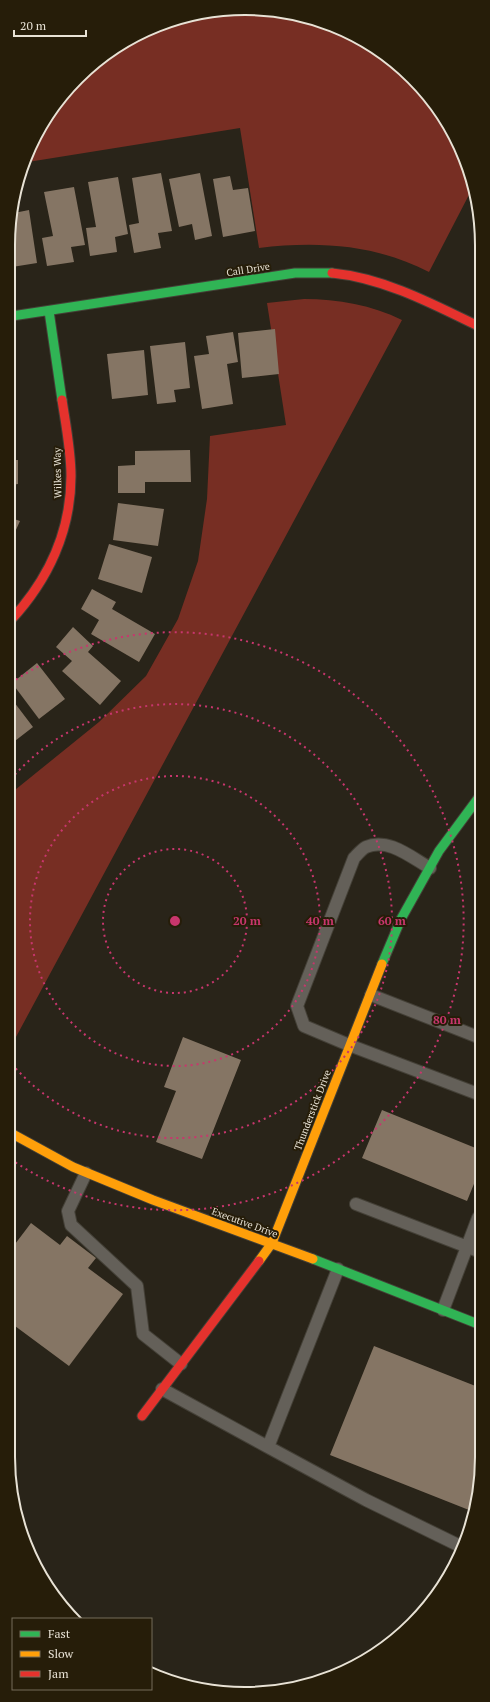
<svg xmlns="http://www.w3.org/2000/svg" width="490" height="1702" font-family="'PT Serif',serif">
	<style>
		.forest { fill: #772e23 }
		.building { fill: #857564 }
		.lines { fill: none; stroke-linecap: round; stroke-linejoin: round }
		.lane-casing { stroke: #444037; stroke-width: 14 }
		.fast-casing { stroke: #444037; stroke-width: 11 }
		.slow-casing { stroke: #444037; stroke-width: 11 }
		.jam-casing { stroke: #444037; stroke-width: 11 }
		.lane { stroke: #646059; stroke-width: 12 }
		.fast { stroke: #30b455; stroke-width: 9 }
		.slow { stroke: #ff9f0a; stroke-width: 9 }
		.jam { stroke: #e5322d; stroke-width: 9 }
		.ring { fill: none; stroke: #c8366d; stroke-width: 2; stroke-dasharray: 2 4 }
		.labels { text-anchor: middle; stroke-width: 4; stroke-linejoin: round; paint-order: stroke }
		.street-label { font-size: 10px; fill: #e8e2d5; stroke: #261d09 }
		.rim { fill: none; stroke: #e8e2d5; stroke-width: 2 }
		.centre { fill: #c8366d; stroke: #261d09; stroke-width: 2 }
		.ring-label { font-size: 12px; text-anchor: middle; font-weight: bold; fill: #c8366d; stroke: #261d09; stroke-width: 4; stroke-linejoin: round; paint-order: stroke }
	</style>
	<rect width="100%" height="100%" fill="#292419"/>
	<path class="forest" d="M 199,13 L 291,13 L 363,40 L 423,89 L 458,140 L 472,189 L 429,272 C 375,244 317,241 259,248 L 240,128 L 28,162 L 48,114 L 113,48 Z
		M 304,299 C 338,299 372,305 402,320 L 9,1050 L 10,794 L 99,722 L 146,676 L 178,619 L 198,561 L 207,499 L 210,436 L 286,425 L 267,303 Z"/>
	<path class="building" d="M 161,173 L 172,231 L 158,233 L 161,248 L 134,253 L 129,225 L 139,223 L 132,178 Z
		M 200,173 L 212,236 L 195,240 L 192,224 L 179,227 L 169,179 Z
		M 230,176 L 233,190 L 248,188 L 255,231 L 223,237 L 213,179 Z
		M 118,177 L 128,234 L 115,237 L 117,252 L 90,256 L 86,228 L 96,227 L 88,182 Z
		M 74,187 L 85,245 L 71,247 L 74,262 L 47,266 L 42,238 L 53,236 L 44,192 Z
		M 29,210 L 37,263 L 12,267 L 12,224 L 15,224 L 14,213 Z
		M 275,329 L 279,374 L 242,378 L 238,333 Z
		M 233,332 L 238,362 L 227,364 L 233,404 L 202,409 L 194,356 L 209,354 L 206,336 Z
		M 185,342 L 190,388 L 174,390 L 176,402 L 157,404 L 150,346 Z
		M 144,350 L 148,395 L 112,399 L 107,354 Z
		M 12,406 L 15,421 L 12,422 Z
		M 190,450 L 191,482 L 145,482 L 145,493 L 118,493 L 118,466 L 135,465 L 135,451 Z
		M 12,460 L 18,460 L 18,484 L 11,485 Z
		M 118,503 L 164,509 L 158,546 L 113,540 Z
		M 11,518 L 20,521 L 11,541 Z
		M 109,544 L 152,557 L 142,593 L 98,579 Z
		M 92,589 L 116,602 L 112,609 L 155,634 L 139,662 L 91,634 L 99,620 L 81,609 Z
		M 73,627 L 93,646 L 88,652 L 121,681 L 100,705 L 62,671 L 72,661 L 56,647 Z
		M 37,663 L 65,699 L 39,719 L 12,683 Z
		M 11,698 L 33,727 L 11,744 Z
		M 183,1037 L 241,1060 L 202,1159 L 156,1142 L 176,1091 L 164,1087 Z
		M 382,1110 L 478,1149 L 478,1174 L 467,1201 L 362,1158 Z
		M 31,1223 L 60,1245 L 67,1236 L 96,1258 L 88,1268 L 123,1294 L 69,1366 L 15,1326 L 8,1335 L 9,1252 Z
		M 374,1346 L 478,1387 L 477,1503 L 474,1512 L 330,1455 Z"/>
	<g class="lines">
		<defs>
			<path id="lane" d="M 430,868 C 412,858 388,837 366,847 C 362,849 357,855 354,858 L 297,1006 L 304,1026 L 349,1045 L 478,1094
				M 371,995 L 478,1037
				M 86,1173 L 68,1211 L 71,1225 L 137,1286 L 143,1334 L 181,1364
				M 356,1204 L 478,1251
				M 338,1269 L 268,1447 L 366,1500 L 460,1546
				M 443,1310 L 478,1218
				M 162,1389 L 268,1447"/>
			<path id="fast" d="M 49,311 L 62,400
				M 12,316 L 295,273 L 332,273
				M 382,964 L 401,919 L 439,851 L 479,797
				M 313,1259 L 478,1324"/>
			<path id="slow" d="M 9,1132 L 73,1167 L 153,1200 L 313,1259
				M 259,1261 L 272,1243 L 382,964"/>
			<path id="jam" d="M 332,273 C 384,278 433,304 480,327
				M 11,620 C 48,580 71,531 71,476 C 71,451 66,426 62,400
				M 142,1416 L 259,1261"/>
		</defs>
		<use href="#lane" class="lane-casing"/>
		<use href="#fast" class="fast-casing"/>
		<use href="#slow" class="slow-casing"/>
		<use href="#jam" class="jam-casing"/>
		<use href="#lane" class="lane"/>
		<use href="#fast" class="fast"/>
		<use href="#slow" class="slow"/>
		<use href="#jam" class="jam"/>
	</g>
	<g class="ring">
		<circle cx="175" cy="921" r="72"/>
		<circle cx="175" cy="921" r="145"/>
		<path d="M11 779A217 217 0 1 1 10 1062"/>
		<path d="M11 683A289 289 0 1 1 9 1158"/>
	</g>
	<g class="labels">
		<g class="street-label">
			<text transform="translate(248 269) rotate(-9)" y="4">Call Drive</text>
			<text transform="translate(57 473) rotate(-91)" y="4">Wilkes Way</text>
			<text transform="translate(312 1110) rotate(-69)" y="4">Thunderstick Drive</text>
			<text transform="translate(245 1222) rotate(20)" y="4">Executive Drive</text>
		</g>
	</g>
	<path d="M0 0H490V1702H0ZM245 15H245A230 230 0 0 1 475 245V1457A230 230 0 0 1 245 1687H245A230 230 0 0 1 15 1457V245A230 230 0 0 1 245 15Z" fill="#261d09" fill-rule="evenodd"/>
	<path class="rim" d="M245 15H245A230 230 0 0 1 475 245V1457A230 230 0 0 1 245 1687H245A230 230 0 0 1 15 1457V245A230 230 0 0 1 245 15Z"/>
	<circle cx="175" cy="921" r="6" class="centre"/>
	<g class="ring-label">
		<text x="247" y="925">20 m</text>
		<text x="320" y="925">40 m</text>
		<text x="392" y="925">60 m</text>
		<text x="447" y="1024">80 m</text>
	</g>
	<rect x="12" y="1618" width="140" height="72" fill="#261d09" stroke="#746c5b"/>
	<rect x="20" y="1631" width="20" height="6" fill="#30b455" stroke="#746c5b"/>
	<text x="48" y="1638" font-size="12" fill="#e8e2d5">Fast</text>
	<rect x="20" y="1651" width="20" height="6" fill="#ff9f0a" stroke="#746c5b"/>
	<text x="48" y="1658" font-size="12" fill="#e8e2d5">Slow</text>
	<rect x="20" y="1671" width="20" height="6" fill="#e5322d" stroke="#746c5b"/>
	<text x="48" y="1678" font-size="12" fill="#e8e2d5">Jam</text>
	<path d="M14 30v6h72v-6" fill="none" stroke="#e8e2d5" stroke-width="2"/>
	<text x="20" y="30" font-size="12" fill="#e8e2d5" stroke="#261d09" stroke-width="3" paint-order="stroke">20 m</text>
</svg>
